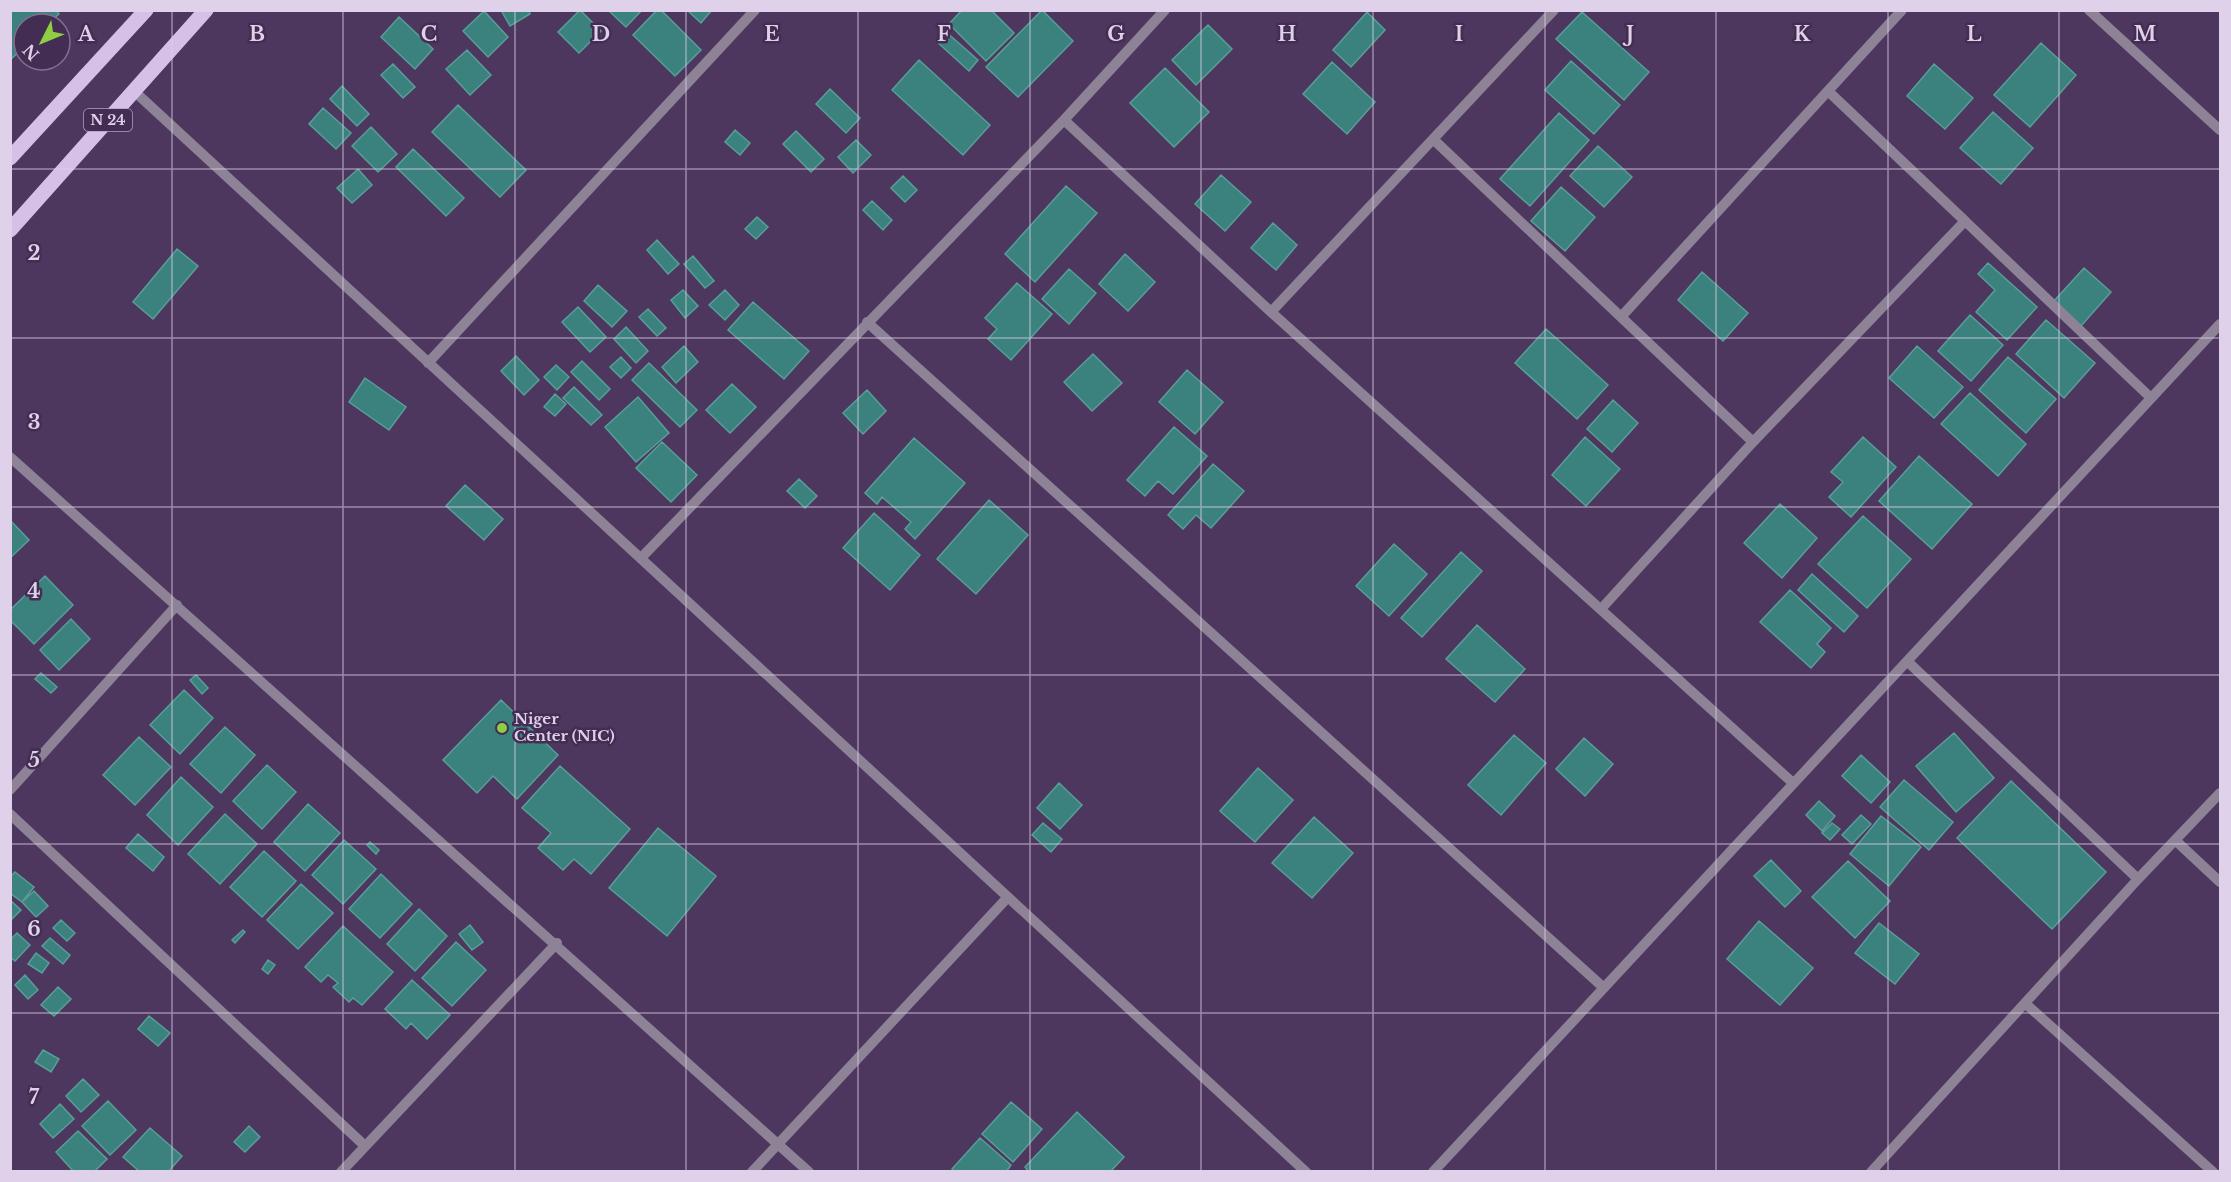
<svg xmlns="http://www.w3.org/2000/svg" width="2231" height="1182" font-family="'Libre Baskerville',serif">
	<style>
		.building { fill: #3b817d; stroke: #589e99; stroke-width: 1.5 }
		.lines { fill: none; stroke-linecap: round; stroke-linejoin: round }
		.minor { stroke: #8d8296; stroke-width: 10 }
		.major { stroke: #d7c0e8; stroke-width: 15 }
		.grid { fill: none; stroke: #ded1e9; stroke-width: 1.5; stroke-opacity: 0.55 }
		.poi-dot { fill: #8fcd42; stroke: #442d53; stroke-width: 2 }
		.labels { text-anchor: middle; stroke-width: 5; stroke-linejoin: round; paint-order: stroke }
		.shield { fill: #442d53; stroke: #b0a0bc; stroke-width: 1.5 }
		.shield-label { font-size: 14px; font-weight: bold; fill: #ded1e9 }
		.poi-label { font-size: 15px; font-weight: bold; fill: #ded1e9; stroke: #442d53; text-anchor: start }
		.grid-label { font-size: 20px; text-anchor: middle; font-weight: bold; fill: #ded1e9; stroke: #442d53; stroke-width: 5; stroke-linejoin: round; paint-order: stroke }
	</style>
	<rect width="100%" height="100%" fill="#4e375e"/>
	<path class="building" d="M 10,10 L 56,10 L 59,14 L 48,24 L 24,24 L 24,47 L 10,60 Z
		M 504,10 L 528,10 L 530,14 L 510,26 L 502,12 Z
		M 580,10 L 601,31 L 579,53 L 558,32 Z
		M 608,10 L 642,10 L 626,27 Z
		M 657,10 L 661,10 L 701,50 L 675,76 L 633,35 Z
		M 687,10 L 712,10 L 701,23 Z
		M 962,10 L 991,10 L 1014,33 L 986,61 L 949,24 Z
		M 1042,10 L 1073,41 L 1018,97 L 986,67 Z
		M 484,11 L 508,37 L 488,57 L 463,31 Z
		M 1367,12 L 1385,30 L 1351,67 L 1333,50 Z
		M 1582,12 L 1649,72 L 1624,100 L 1556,39 Z
		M 399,17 L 433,49 L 415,69 L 381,37 Z
		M 1208,25 L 1232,49 L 1196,85 L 1172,60 Z
		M 945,31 L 978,60 L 969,71 L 936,41 Z
		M 2041,43 L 2076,75 L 2030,127 L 1994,95 Z
		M 467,50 L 491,75 L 470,95 L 446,69 Z
		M 919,60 L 990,125 L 963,155 L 892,90 Z
		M 1571,61 L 1620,105 L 1594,134 L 1545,90 Z
		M 1332,62 L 1375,102 L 1347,134 L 1303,94 Z
		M 393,64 L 415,87 L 403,98 L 381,75 Z
		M 1934,64 L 1973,98 L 1945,129 L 1907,96 Z
		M 1165,68 L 1209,112 L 1174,147 L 1130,103 Z
		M 342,86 L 369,114 L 357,126 L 330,99 Z
		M 830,89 L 860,118 L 846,133 L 816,104 Z
		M 458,105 L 526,170 L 500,197 L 432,132 Z
		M 323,108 L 351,133 L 336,149 L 309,124 Z
		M 1993,112 L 2033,148 L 2001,184 L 1960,148 Z
		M 1559,113 L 1589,140 L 1530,206 L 1500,179 Z
		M 371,127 L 397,154 L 378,172 L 352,146 Z
		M 735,130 L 750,143 L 740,155 L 725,142 Z
		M 796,131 L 824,159 L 811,172 L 783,144 Z
		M 856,140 L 871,155 L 853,173 L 838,157 Z
		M 1598,146 L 1632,177 L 1604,207 L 1570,176 Z
		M 413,149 L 464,198 L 446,216 L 396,167 Z
		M 358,169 L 372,185 L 352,203 L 337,188 Z
		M 1221,175 L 1251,202 L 1225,231 L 1195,204 Z
		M 903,176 L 917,190 L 905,202 L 891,188 Z
		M 1066,186 L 1097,213 L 1035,282 L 1005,254 Z
		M 1561,187 L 1595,217 L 1565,251 L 1531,221 Z
		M 872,201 L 892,220 L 883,230 L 863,210 Z
		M 757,217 L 768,227 L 756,239 L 745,229 Z
		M 1273,223 L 1297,245 L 1276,270 L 1251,248 Z
		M 657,240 L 679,264 L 668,274 L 647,250 Z
		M 177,249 L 198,266 L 153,319 L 133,302 Z
		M 1125,254 L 1155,282 L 1128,311 L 1099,284 Z
		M 693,256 L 714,281 L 705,288 L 684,264 Z
		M 1988,263 L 2037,307 L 2007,340 L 1976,312 L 1995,290 L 1978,274 Z
		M 2084,268 L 2111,292 L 2081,326 L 2054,301 Z
		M 1069,269 L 1096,293 L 1069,324 L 1042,299 Z
		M 1702,272 L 1748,313 L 1723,341 L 1678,300 Z
		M 1017,283 L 1052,314 L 1011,360 L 988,339 L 997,329 L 985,318 Z
		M 598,285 L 627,311 L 612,327 L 584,301 Z
		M 683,290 L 698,306 L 685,318 L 671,300 Z
		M 725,290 L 739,305 L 725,320 L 709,305 Z
		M 753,302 L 809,351 L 784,379 L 728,330 Z
		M 578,307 L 606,337 L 590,352 L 562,322 Z
		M 648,309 L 666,328 L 657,336 L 639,317 Z
		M 1970,315 L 2003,345 L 1971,381 L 1938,351 Z
		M 2046,320 L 2095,363 L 2064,398 L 2016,354 Z
		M 626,327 L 648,351 L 636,363 L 614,339 Z
		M 1546,329 L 1608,385 L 1577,419 L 1515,363 Z
		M 684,346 L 698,362 L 676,383 L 662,367 Z
		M 1917,346 L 1963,387 L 1934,418 L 1889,378 Z
		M 1093,354 L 1122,383 L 1092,411 L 1064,382 Z
		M 516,356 L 539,380 L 524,395 L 501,371 Z
		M 621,357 L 631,368 L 621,378 L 610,367 Z
		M 2008,357 L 2056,399 L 2026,433 L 1979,390 Z
		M 582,361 L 610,389 L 599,400 L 571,372 Z
		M 649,363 L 697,410 L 680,427 L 632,380 Z
		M 556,365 L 569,377 L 557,390 L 544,377 Z
		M 1187,370 L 1223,402 L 1195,434 L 1159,402 Z
		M 365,378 L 406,407 L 389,430 L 349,402 Z
		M 732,384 L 756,407 L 730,433 L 706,410 Z
		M 574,387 L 602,415 L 591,425 L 563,398 Z
		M 867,390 L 886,411 L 863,434 L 843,413 Z
		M 1970,393 L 2026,444 L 1998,476 L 1941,424 Z
		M 555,394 L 566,404 L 555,416 L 544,407 Z
		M 638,397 L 669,433 L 636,462 L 605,427 Z
		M 1613,400 L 1638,423 L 1612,452 L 1587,429 Z
		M 1174,427 L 1207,456 L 1173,494 L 1158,481 L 1145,496 L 1127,480 Z
		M 1585,437 L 1620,469 L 1586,506 L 1552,475 Z
		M 1863,437 L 1896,467 L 1851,517 L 1829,497 L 1843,482 L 1831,472 Z
		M 914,438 L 965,483 L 915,539 L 905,529 L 911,522 L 882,497 L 877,504 L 865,493 Z
		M 662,442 L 697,475 L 671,502 L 636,468 Z
		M 1919,456 L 1972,504 L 1932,549 L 1879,501 Z
		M 1213,464 L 1244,491 L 1211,528 L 1196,515 L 1183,529 L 1168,515 Z
		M 799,479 L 817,496 L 805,508 L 787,491 Z
		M 465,485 L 503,519 L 484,540 L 446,506 Z
		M 989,500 L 1028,535 L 976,594 L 937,559 Z
		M 1780,504 L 1817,538 L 1782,578 L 1744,543 Z
		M 874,513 L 920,555 L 890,590 L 843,548 Z
		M 1863,516 L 1911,559 L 1867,608 L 1818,564 Z
		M 10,520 L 29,540 L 10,558 Z
		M 1394,544 L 1427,574 L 1389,616 L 1356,586 Z
		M 1461,552 L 1482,571 L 1422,637 L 1401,618 Z
		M 1812,574 L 1858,616 L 1844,632 L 1798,590 Z
		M 45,576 L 73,605 L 34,644 L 10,620 L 10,610 Z
		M 1790,590 L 1831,628 L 1817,644 L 1825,652 L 1811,668 L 1760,622 Z
		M 71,619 L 90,639 L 59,670 L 40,650 Z
		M 1477,625 L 1525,669 L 1495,702 L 1446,659 Z
		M 41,673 L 57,687 L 51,693 L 35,679 Z
		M 196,675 L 208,688 L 202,694 L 190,680 Z
		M 184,690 L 213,718 L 180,754 L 150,725 Z
		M 501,700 L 558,755 L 517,799 L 493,776 L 477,793 L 443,760 Z
		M 225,727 L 255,755 L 221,793 L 190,764 Z
		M 1954,733 L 1994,778 L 1956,812 L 1916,766 Z
		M 1514,735 L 1546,763 L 1501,815 L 1468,785 Z
		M 139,737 L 171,767 L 135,805 L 103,775 Z
		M 1584,738 L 1613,764 L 1585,796 L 1556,769 Z
		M 1861,755 L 1890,782 L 1871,803 L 1842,776 Z
		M 267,765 L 296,792 L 262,829 L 233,801 Z
		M 560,766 L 630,829 L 591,874 L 574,859 L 563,870 L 538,848 L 551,833 L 522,808 Z
		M 1258,768 L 1293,800 L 1255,842 L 1220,811 Z
		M 181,777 L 213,807 L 178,845 L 147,815 Z
		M 1904,780 L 1953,822 L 1929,850 L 1880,807 Z
		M 2011,781 L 2106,872 L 2052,929 L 1957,838 Z
		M 1059,783 L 1082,805 L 1060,829 L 1037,808 Z
		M 1819,801 L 1835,816 L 1822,831 L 1806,815 Z
		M 308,804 L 340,833 L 305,871 L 274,842 Z
		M 225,814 L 257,844 L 220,884 L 188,854 Z
		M 1861,815 L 1871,824 L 1852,844 L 1842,835 Z
		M 1881,816 L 1921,847 L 1889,886 L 1850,854 Z
		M 1314,817 L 1353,853 L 1312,898 L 1272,863 Z
		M 1043,823 L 1062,839 L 1051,852 L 1032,835 Z
		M 1832,823 L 1840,829 L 1830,840 L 1822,833 Z
		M 658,828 L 716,876 L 667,936 L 609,888 Z
		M 138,834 L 164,857 L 153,871 L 126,848 Z
		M 344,840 L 376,869 L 343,904 L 312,875 Z
		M 370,842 L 379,850 L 376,854 L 367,845 Z
		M 264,851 L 296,881 L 262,917 L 230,887 Z
		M 1771,860 L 1801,891 L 1785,907 L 1754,876 Z
		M 1848,861 L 1890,901 L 1855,938 L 1812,897 Z
		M 15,872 L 34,887 L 22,902 L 10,893 L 10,877 Z
		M 381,874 L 412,904 L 380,938 L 349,909 Z
		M 301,884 L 333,913 L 298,949 L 267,920 Z
		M 34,891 L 48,906 L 36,917 L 22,902 Z
		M 10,900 L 21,910 L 10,921 Z
		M 419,909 L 447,936 L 415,971 L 387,944 Z
		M 61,920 L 75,933 L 67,941 L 53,928 Z
		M 1759,921 L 1813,968 L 1780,1005 L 1727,959 Z
		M 1879,923 L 1919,954 L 1895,984 L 1855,953 Z
		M 470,925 L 483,942 L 472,950 L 459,934 Z
		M 343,926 L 393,972 L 362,1005 L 353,998 L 349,1002 L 333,987 L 338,983 L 328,975 L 321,982 L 305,967 Z
		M 243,930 L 245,932 L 235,943 L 232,940 Z
		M 17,933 L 30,945 L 15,961 L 10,957 L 10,940 Z
		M 50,938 L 70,955 L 63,964 L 42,946 Z
		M 456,942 L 486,970 L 452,1006 L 422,978 Z
		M 36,953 L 49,963 L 42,973 L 28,964 Z
		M 268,960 L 275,965 L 268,974 L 262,969 Z
		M 25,975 L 38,990 L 28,999 L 15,985 Z
		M 412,980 L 450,1015 L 427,1039 L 411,1023 L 406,1029 L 385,1009 Z
		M 58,987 L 71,999 L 54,1016 L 41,1005 Z
		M 149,1016 L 170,1033 L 158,1046 L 138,1029 Z
		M 43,1050 L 59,1059 L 51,1072 L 35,1062 Z
		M 83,1079 L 99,1095 L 81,1112 L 66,1096 Z
		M 108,1101 L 136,1130 L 110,1155 L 82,1126 Z
		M 1011,1102 L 1042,1129 L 1013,1162 L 982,1134 Z
		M 60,1104 L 74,1119 L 53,1138 L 40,1124 Z
		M 1077,1112 L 1124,1157 L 1110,1172 L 1029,1172 L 1025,1167 Z
		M 249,1126 L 260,1137 L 245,1152 L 234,1142 Z
		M 150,1128 L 182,1156 L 168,1172 L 140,1172 L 123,1157 Z
		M 78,1131 L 107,1159 L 94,1172 L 74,1172 L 56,1152 Z
		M 980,1138 L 1011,1165 L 1006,1172 L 955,1172 L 952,1169 Z"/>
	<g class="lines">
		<path class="minor" d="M 2089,10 L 2220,130
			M 134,91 L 1306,1172
			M 1828,91 L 1965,221
			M 1064,120 L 1271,312 L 1793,783
			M 1434,140 L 1621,317 L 1902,10
			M 1271,312 L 1554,10
			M 1621,317 L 1753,442
			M 867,322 L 1604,988
			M 428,363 L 755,10
			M 10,457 L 809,1172
			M 641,558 L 1064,120 L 1165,10
			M 1602,608 L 1753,442 L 1965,221 L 2151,398
			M 1908,662 L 2138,879
			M 10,790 L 177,605
			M 10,814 L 365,1146
			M 2175,840 L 2220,882
			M 2026,1004 L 2213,1172
			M 341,1172 L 557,943
			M 752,1172 L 1008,897
			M 1433,1172 L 2220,324
			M 1871,1172 L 2138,879 L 2220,793"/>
		<path class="major" d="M 10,158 L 146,10
			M 10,230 L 206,10"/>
	</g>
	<path class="grid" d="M 172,10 L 172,1172M 343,10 L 343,1172M 515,10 L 515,1172M 686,10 L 686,1172M 858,10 L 858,1172M 1030,10 L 1030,1172M 1201,10 L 1201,1172M 1373,10 L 1373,1172M 1545,10 L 1545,1172M 1716,10 L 1716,1172M 1888,10 L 1888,1172M 2059,10 L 2059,1172M 10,169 L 2220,169M 10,338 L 2220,338M 10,507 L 2220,507M 10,675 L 2220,675M 10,844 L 2220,844M 10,1013 L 2220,1013"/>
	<circle class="poi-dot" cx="502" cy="728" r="6"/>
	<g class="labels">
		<rect class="shield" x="84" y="109" width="48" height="22" rx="4.5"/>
		<g class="shield-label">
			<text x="108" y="125">N 24</text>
		</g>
		<g class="poi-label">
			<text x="514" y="724">Niger<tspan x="514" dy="17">Center (NIC)</tspan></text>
		</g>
	</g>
	<g class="grid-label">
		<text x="86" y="41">A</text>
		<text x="257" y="41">B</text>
		<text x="429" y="41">C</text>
		<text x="601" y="41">D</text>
		<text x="772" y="41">E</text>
		<text x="944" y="41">F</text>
		<text x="1116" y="41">G</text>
		<text x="1287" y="41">H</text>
		<text x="1459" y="41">I</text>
		<text x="1630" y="41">J</text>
		<text x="1802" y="41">K</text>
		<text x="1974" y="41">L</text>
		<text x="2145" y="41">M</text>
		<text x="34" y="260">2</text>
		<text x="34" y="429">3</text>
		<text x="34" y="598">4</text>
		<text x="34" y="767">5</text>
		<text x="34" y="936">6</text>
		<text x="34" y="1104">7</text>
	</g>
	<rect width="2231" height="1182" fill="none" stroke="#ded1e9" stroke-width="24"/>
	<g transform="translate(42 42) rotate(227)"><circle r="28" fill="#442d53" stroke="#826f8f" stroke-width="1.5"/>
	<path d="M0-4.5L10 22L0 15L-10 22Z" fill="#8fcd42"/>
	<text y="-9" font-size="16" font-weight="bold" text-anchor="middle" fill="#ded1e9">N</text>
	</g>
</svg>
